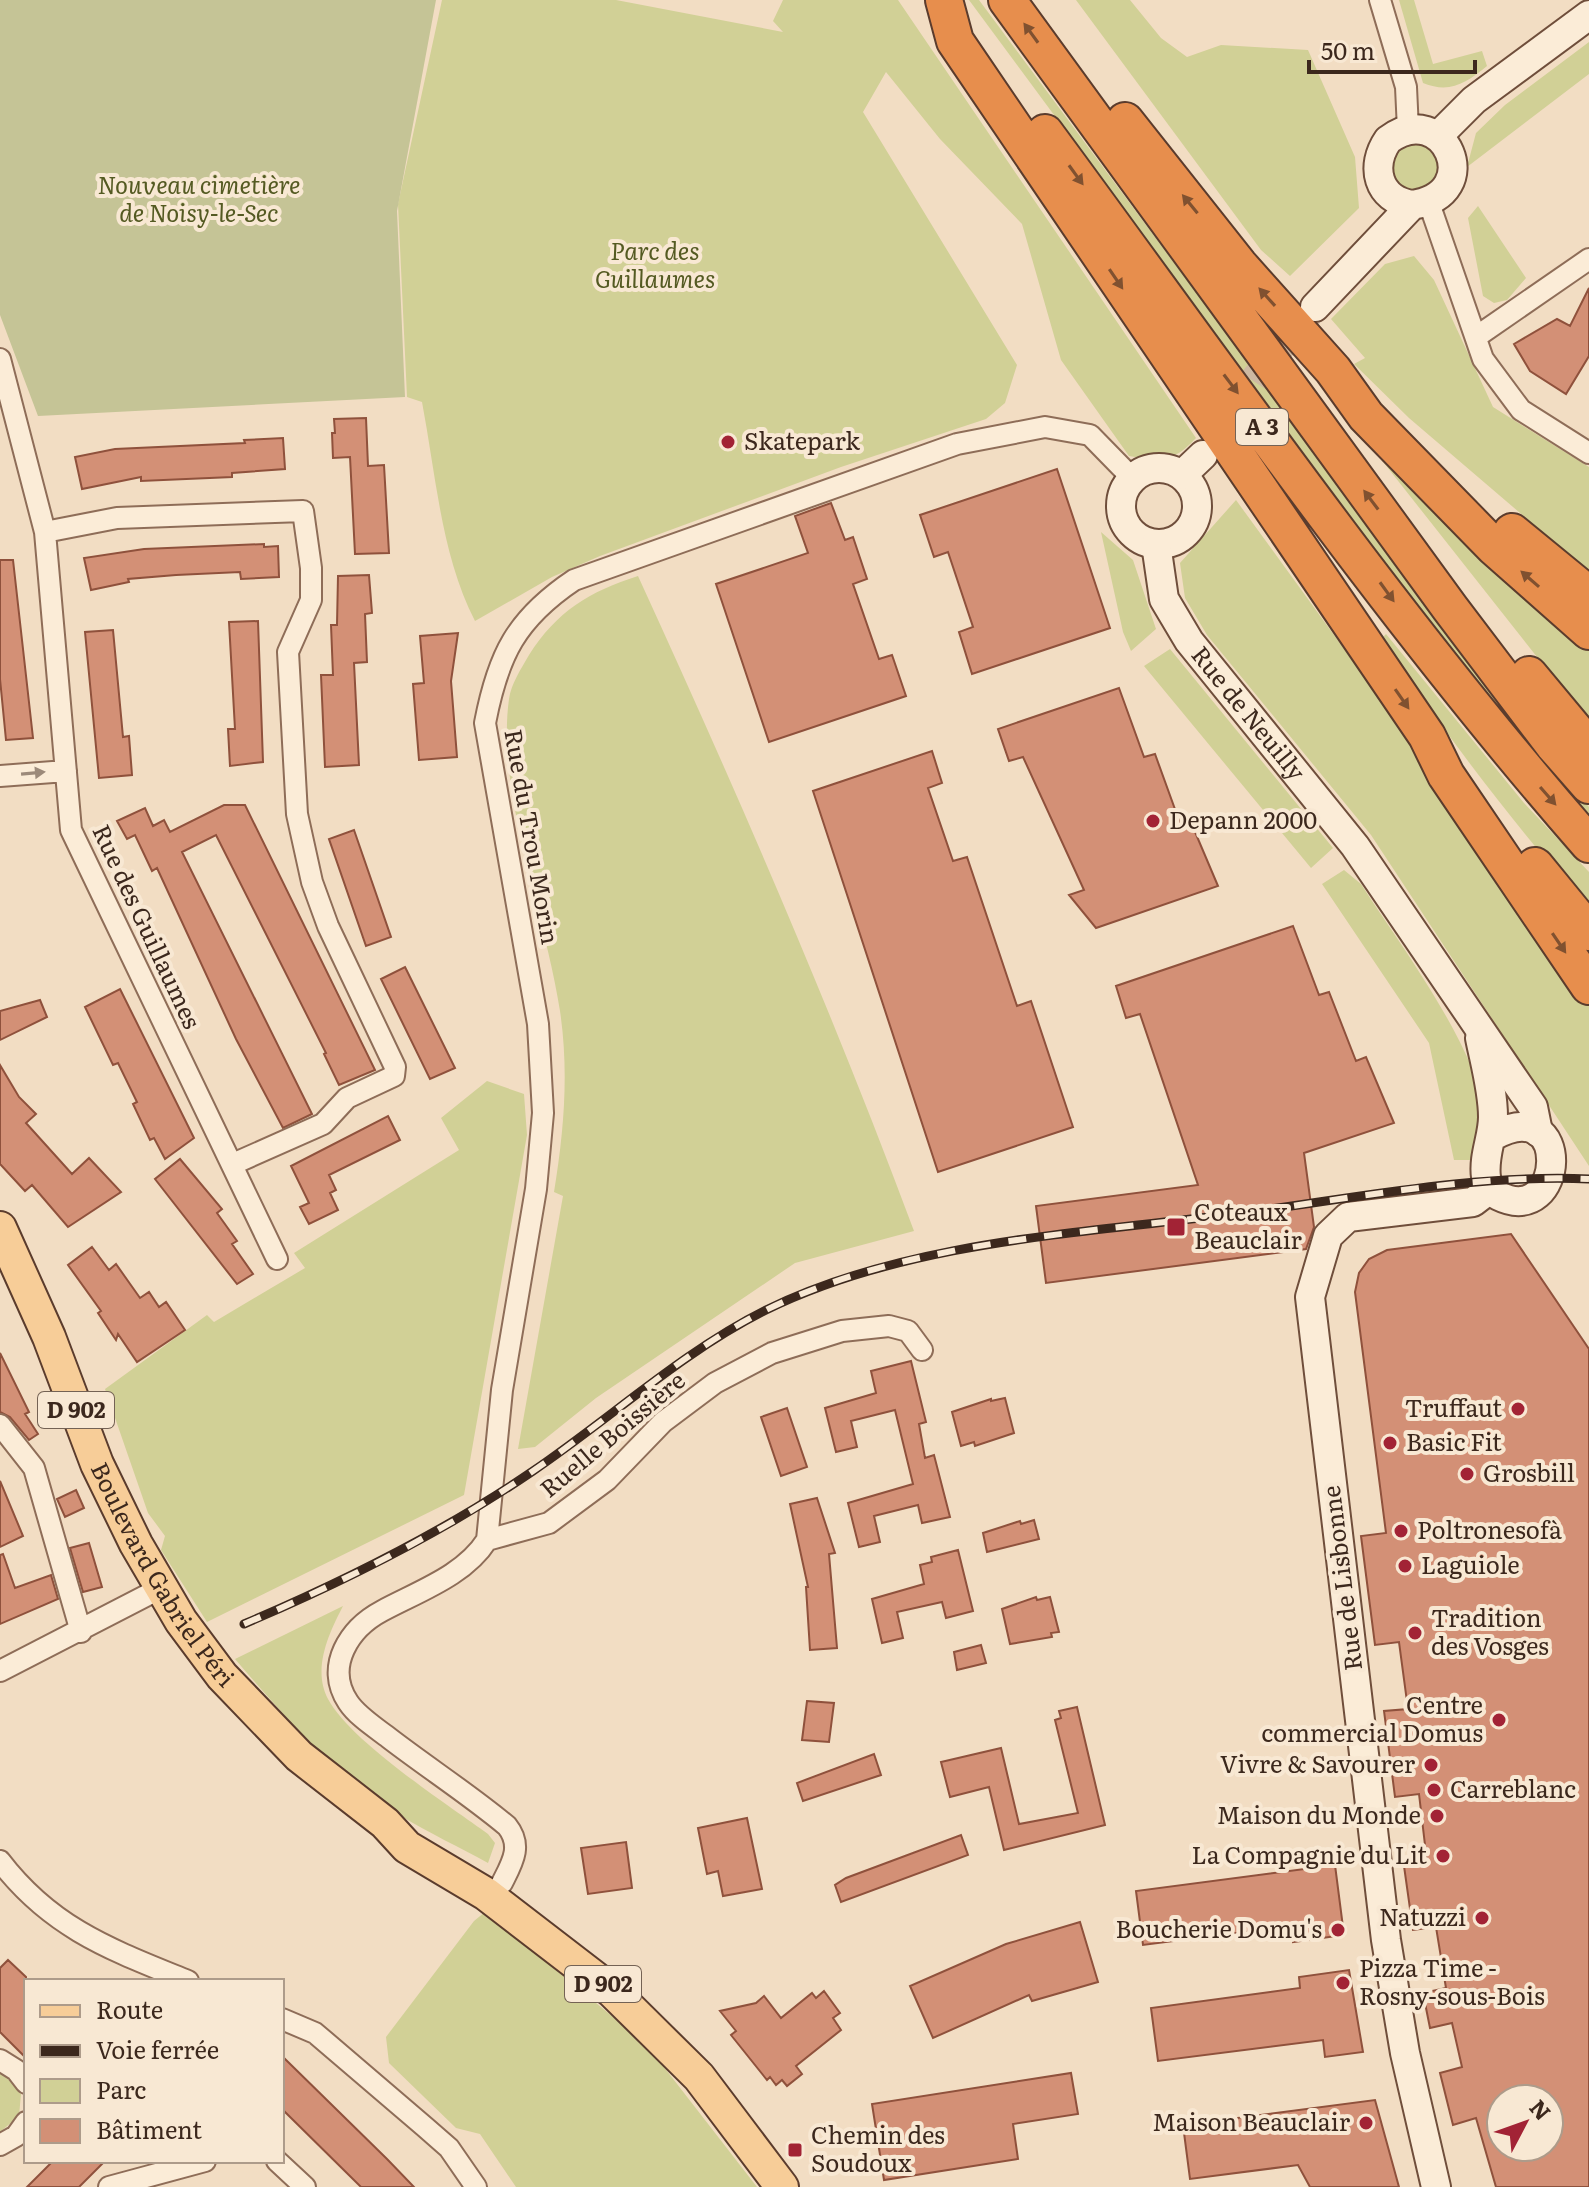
<svg xmlns="http://www.w3.org/2000/svg" width="1589" height="2187" font-family="Literata,serif">
	<style>
		.green { fill: #d1d096 }
		.cemetery { fill: #c5c496 }
		.building { fill: #d39076; stroke: #8f513c; stroke-width: 2; fill-rule: evenodd }
		.lines { fill: none; stroke-linecap: round; stroke-linejoin: round }
		.secondary-tunnel { stroke: #ceb9a2; stroke-width: 28; stroke-dasharray: 28 14; stroke-linecap: butt }
		.street-casing { stroke: #8e6d58; stroke-width: 24 }
		.secondary-casing { stroke: #6f4e3b; stroke-width: 32 }
		.primary-casing { stroke: #5b3c2d; stroke-width: 36 }
		.highway-casing { stroke: #5b3c2d; stroke-width: 40 }
		.street { stroke: #fbecd7; stroke-width: 20 }
		.secondary { stroke: #fbecd7; stroke-width: 28 }
		.primary { stroke: #f7cd98; stroke-width: 32 }
		.highway { stroke: #e78e4d; stroke-width: 36 }
		.rail-casing { stroke: #3c281d; stroke-width: 9 }
		.rail { stroke: #f8e8d3; stroke-width: 6; stroke-dasharray: 18; stroke-linecap: butt }
		.oneway { fill: #805130 }
		.oneway2 { fill: #9c8a7a }
		.poi-dot { fill: #a22335; stroke: #f8e8d3; stroke-width: 3 }
		.labels { text-anchor: middle; stroke-width: 8; stroke-linejoin: round; paint-order: stroke }
		.shield { fill: #f8e8d3; stroke: #746254; stroke-width: 2 }
		.shield-label { font-size: 22px; font-weight: bold; fill: #3c281d }
		.park-label { font-size: 24px; font-style: italic; fill: #545a22; stroke: #f8e8d3 }
		.poi-label { font-size: 24px; fill: #3c281d; stroke: #f8e8d3; text-anchor: start }
		.street-label { font-size: 24px; fill: #3c281d; stroke: #f8e8d3 }
	</style>
	<rect width="100%" height="100%" fill="#f2ddc3"/>
	<path class="green" d="M 442,0 L 616,0 L 783,32 L 773,21 L 783,0 L 898,0 L 1196,438 C 1174,462 1161,461 1129,456 L 1061,360 L 1022,224 L 940,139 L 886,72 L 863,112 L 1017,365 L 1005,403 L 986,419 L 841,467 L 600,556 L 552,577 L 475,621 C 441,555 436,475 422,402 L 407,397 L 398,204 Z
		M 969,0 L 979,0 L 1420,594 L 1552,765 L 1589,807 L 1589,821 L 1447,647 Z
		M 1076,0 L 1130,0 L 1161,38 L 1187,57 L 1221,45 L 1308,50 L 1355,157 L 1359,208 L 1290,276 L 1261,250 Z
		M 1399,0 L 1414,0 L 1433,64 L 1482,51 L 1487,66 C 1466,83 1450,94 1423,83 Z
		M 1589,42 L 1589,74 L 1467,167 L 1476,133 L 1505,105 Z
		M1392 167a23 23 0 1 1 46 0a23 23 0 1 1-46 0Z
		M 1478,206 L 1526,278 L 1507,300 L 1494,303 L 1483,296 L 1468,218 Z
		M 1414,256 L 1434,280 L 1493,407 L 1589,467 L 1589,572 L 1409,418 L 1354,364 L 1365,358 L 1331,319 L 1385,264 Z
		M 1354,425 L 1589,643 L 1589,723 Z
		M 1236,500 L 1429,766 L 1589,1001 L 1589,1166 L 1371,835 L 1207,635 L 1185,598 L 1180,563 Z
		M 1101,532 L 1133,560 L 1156,629 L 1131,651 L 1123,632 Z
		M 638,576 C 737,792 831,1008 914,1231 L 795,1263 L 596,1398 L 535,1447 L 518,1449 L 563,1196 L 554,1192 C 564,1131 569,1072 560,1011 C 546,917 496,792 509,699 C 511,684 521,669 529,655 C 556,612 590,591 638,576 Z
		M 1386,634 L 1524,803 L 1589,872 L 1589,910 C 1513,823 1445,734 1381,639 Z
		M 1170,649 L 1333,848 L 1311,868 L 1144,666 Z
		M 1344,870 L 1361,884 C 1393,935 1493,1067 1483,1125 C 1482,1137 1474,1149 1470,1160 L 1454,1160 L 1429,1043 L 1322,884 Z
		M 487,1081 L 524,1094 L 527,1135 L 464,1495 L 207,1622 L 161,1550 L 165,1536 L 148,1513 L 105,1389 L 207,1315 L 214,1322 L 305,1268 L 294,1253 L 459,1150 L 441,1118 Z
		M 343,1606 C 329,1633 312,1669 328,1699 C 351,1742 447,1804 488,1834 L 495,1843 L 488,1863 C 459,1847 429,1833 401,1816 C 335,1775 285,1717 235,1659 Z
		M 485,1912 L 646,2044 L 757,2187 L 516,2187 L 480,2134 L 456,2128 L 389,2063 L 386,2037 L 474,1921 Z
		M 0,2073 L 8,2076 L 21,2094 L 19,2116 L 0,2132 Z"/>
	<path class="cemetery" d="M 0,0 L 436,0 L 397,211 L 405,397 L 38,416 L 0,315 Z"/>
	<path class="building" d="M 1589,288 L 1589,356 L 1566,394 L 1530,371 L 1514,344 L 1557,319 L 1570,326 Z
		M 366,418 L 368,466 L 384,465 L 389,553 L 355,554 L 350,457 L 333,458 L 332,433 L 335,433 L 334,419 Z
		M 283,438 L 285,469 L 232,473 L 232,477 L 141,481 L 141,477 L 82,489 L 75,457 L 115,449 L 245,443 L 244,440 Z
		M 1057,469 L 1110,628 L 972,674 L 959,632 L 973,627 L 948,552 L 934,557 L 920,515 Z
		M 831,503 L 845,540 L 853,537 L 867,579 L 853,584 L 879,659 L 892,655 L 906,696 L 769,742 L 716,584 L 808,553 L 795,516 Z
		M 264,544 L 264,547 L 278,546 L 279,577 L 241,579 L 240,572 L 176,575 L 128,579 L 129,582 L 91,590 L 84,558 L 144,549 Z
		M 0,560 L 13,560 L 33,738 L 6,740 L 0,679 Z
		M 369,575 L 372,613 L 365,614 L 367,662 L 354,663 L 359,765 L 325,767 L 321,675 L 333,675 L 331,625 L 337,625 L 338,576 Z
		M 258,621 L 263,762 L 230,766 L 228,729 L 235,729 L 229,622 Z
		M 113,630 L 123,737 L 129,736 L 132,775 L 99,778 L 85,632 Z
		M 458,633 L 451,681 L 457,757 L 419,760 L 413,684 L 424,683 L 420,636 Z
		M 1119,688 L 1144,757 L 1155,754 L 1180,823 L 1190,820 L 1218,886 L 1096,928 L 1069,895 L 1084,890 L 1023,757 L 1009,761 L 998,729 Z
		M 932,751 L 942,783 L 928,788 L 953,861 L 967,857 L 1017,1006 L 1031,1001 L 1073,1127 L 938,1172 L 813,791 Z
		M 224,805 L 245,805 L 375,1070 L 339,1085 L 324,1054 L 326,1053 L 216,835 L 182,852 L 312,1114 L 283,1128 L 236,1039 L 157,868 L 152,871 L 135,835 L 127,839 L 117,821 L 145,808 L 153,826 L 164,820 L 170,832 Z
		M 354,830 L 391,937 L 366,946 L 329,839 Z
		M 1293,926 L 1319,995 L 1329,992 L 1356,1061 L 1366,1057 L 1394,1123 L 1304,1153 L 1314,1227 L 1306,1249 L 1046,1283 L 1036,1206 L 1198,1185 L 1140,1014 L 1126,1018 L 1116,986 Z
		M 405,967 L 455,1068 L 430,1079 L 381,979 Z
		M 120,989 L 194,1138 L 165,1159 L 154,1138 L 150,1140 L 133,1104 L 137,1102 L 118,1063 L 113,1065 L 85,1007 Z
		M 40,1000 L 47,1017 L 0,1040 L 0,1011 Z
		M 0,1065 L 19,1097 L 36,1114 L 26,1123 L 72,1174 L 89,1158 L 121,1192 L 68,1227 L 32,1185 L 25,1191 L 0,1164 Z
		M 388,1116 L 400,1140 L 329,1175 L 336,1190 L 330,1193 L 338,1210 L 309,1224 L 300,1207 L 309,1203 L 291,1166 Z
		M 180,1159 L 222,1209 L 217,1213 L 237,1241 L 232,1244 L 253,1274 L 237,1284 L 155,1179 Z
		M 1511,1234 L 1589,1349 L 1589,2187 L 1496,2187 L 1476,2118 L 1453,2125 L 1440,2073 L 1462,2067 L 1452,2023 L 1430,2028 L 1423,1993 L 1446,1988 L 1436,1927 L 1413,1930 L 1404,1866 L 1427,1862 L 1419,1794 L 1395,1797 L 1384,1711 L 1408,1709 L 1399,1642 L 1375,1645 L 1361,1536 L 1386,1533 L 1355,1292 L 1359,1273 L 1369,1259 L 1387,1250 ZM 1501,2099 L 1549,2099 L 1549,2147 L 1501,2147 Z
		M 92,1247 L 109,1270 L 116,1264 L 140,1298 L 149,1292 L 159,1307 L 166,1302 L 185,1330 L 137,1362 L 118,1334 L 116,1340 L 98,1313 L 101,1311 L 68,1265 Z
		M 0,1353 L 29,1412 L 25,1414 L 38,1434 L 29,1440 L 10,1417 L 0,1412 Z
		M 911,1361 L 926,1422 L 919,1424 L 925,1458 L 934,1455 L 950,1517 L 922,1523 L 918,1505 L 874,1516 L 880,1542 L 859,1547 L 848,1503 L 913,1484 L 895,1410 L 851,1421 L 857,1447 L 836,1452 L 825,1408 L 876,1393 L 871,1371 Z
		M 1005,1398 L 1014,1433 L 975,1446 L 974,1442 L 961,1446 L 952,1412 L 991,1399 L 991,1401 Z
		M 787,1408 L 807,1467 L 781,1476 L 761,1417 Z
		M 0,1481 L 23,1536 L 0,1547 Z
		M 76,1490 L 84,1508 L 65,1517 L 57,1499 Z
		M 817,1498 L 835,1553 L 829,1554 L 837,1648 L 810,1650 L 806,1587 L 808,1587 L 790,1504 Z
		M 1034,1520 L 1039,1539 L 987,1552 L 983,1533 L 1020,1521 L 1021,1524 Z
		M 89,1543 L 102,1587 L 83,1592 L 70,1548 Z
		M 958,1550 L 973,1611 L 946,1618 L 942,1602 L 897,1612 L 903,1638 L 882,1643 L 872,1599 L 924,1584 L 920,1565 L 932,1562 L 931,1557 Z
		M 3,1554 L 15,1588 L 51,1575 L 58,1599 L 0,1624 L 0,1555 Z
		M 1036,1597 L 1037,1600 L 1050,1597 L 1059,1632 L 1051,1633 L 1052,1637 L 1010,1644 L 1002,1609 Z
		M 981,1645 L 986,1663 L 957,1670 L 954,1652 Z
		M 807,1701 L 834,1703 L 829,1742 L 802,1740 Z
		M 1077,1707 L 1105,1825 L 1004,1850 L 989,1787 L 950,1797 L 941,1762 L 1001,1748 L 1019,1824 L 1078,1813 L 1055,1720 L 1061,1718 L 1059,1711 Z
		M 874,1754 L 881,1775 L 803,1801 L 797,1783 Z
		M 747,1818 L 762,1889 L 723,1896 L 718,1871 L 707,1874 L 698,1828 Z
		M 961,1835 L 968,1855 L 841,1902 L 835,1885 L 846,1878 Z
		M 626,1842 L 632,1888 L 588,1894 L 581,1848 Z
		M 1335,1865 L 1344,1935 L 1293,1942 L 1291,1926 L 1143,1945 L 1136,1891 Z
		M 1080,1922 L 1098,1982 L 1032,2001 L 1029,1995 L 933,2038 L 910,1986 L 1006,1944 Z
		M 8,1960 L 26,1977 L 26,2058 L 0,2032 L 0,1968 Z
		M 1349,1970 L 1363,2052 L 1325,2057 L 1323,2040 L 1158,2061 L 1151,2008 L 1300,1988 L 1299,1977 Z
		M 824,1991 L 840,2013 L 833,2018 L 841,2030 L 796,2066 L 802,2074 L 787,2086 L 782,2080 L 776,2085 L 770,2077 L 767,2080 L 731,2035 L 736,2031 L 720,2011 L 756,2003 L 764,1996 L 781,2018 L 812,1993 L 816,1998 Z
		M 282,2056 L 387,2159 L 414,2187 L 361,2187 L 282,2109 Z
		M 1071,2073 L 1078,2114 L 1013,2124 L 1018,2159 L 884,2180 L 872,2104 Z
		M 1375,2100 L 1399,2187 L 1310,2187 L 1298,2165 L 1190,2179 L 1183,2125 Z
		M 53,2161 L 105,2161 L 79,2187 L 27,2187 Z"/>
	<g class="lines">
		<path class="secondary-tunnel" d="M 1230,416 L 1255,378 L 1310,313"/>
		<defs>
			<path id="street" d="M 1380,0 L 1406,87 L 1408,130
				M 1429,203 L 1483,359 L 1521,410 L 1589,453
				M 1476,337 L 1589,259
				M 0,359 L 45,532 L 71,830 L 277,1259
				M 45,532 L 117,518 L 303,511 L 311,568 L 311,600 L 288,652 L 297,814 L 312,882 L 328,926 L 395,1067 L 394,1076 L 347,1098 L 323,1124 L 233,1164
				M 0,776 L 66,771
				M 0,1425 L 34,1468 L 81,1632
				M 487,1540 L 502,1390 L 536,1189 L 543,1113 L 538,1024 L 485,723 C 498,655 516,619 574,580 L 957,444 L 1045,427 L 1090,435 L 1132,478
				M 0,1671 L 161,1588
				M 0,1861 C 52,1929 112,1950 188,1981
				M 502,1883 C 512,1863 523,1846 507,1826 C 470,1795 428,1768 389,1738 C 376,1728 357,1716 348,1702 C 324,1666 350,1628 382,1611 C 419,1591 464,1576 487,1540 L 549,1523 L 607,1480 L 663,1422 L 715,1383 L 772,1353 L 842,1331 L 889,1326 L 908,1331 L 922,1350
				M 282,2019 L 315,2033 L 425,2127 L 449,2148 L 476,2187
				M 0,2060 L 16,2070 L 26,2083
				M 0,2145 L 16,2136 L 26,2122
				M 277,2161 L 305,2187
				M 109,2187 L 205,2161"/>
			<g id="secondary">
				<path d="M 1438,136 L 1474,100 L 1589,15"/>
				<path d="M 1315,307 L 1412,205 C 1488,194 1444,98 1388,140 C 1370,166 1377,199 1412,205"/>
				<circle cx="1159" cy="506" r="38"/>
				<path d="M 1182,475 L 1203,455"/>
				<path id="s1" d="M 1156,544 L 1164,599 L 1189,641 L 1355,846 L 1533,1107 L 1538,1132"/>
				<path d="M 1480,1038 C 1485,1063 1493,1091 1493,1117 C 1493,1137 1483,1156 1486,1177 C 1487,1185 1491,1192 1499,1196 C 1565,1229 1574,1091 1493,1136"/>
				<path d="M 1436,2187 L 1405,2053 L 1386,1940 L 1310,1297 L 1328,1236 L 1348,1217 L 1473,1202 L 1490,1189"/>
			</g>
			<g id="primary">
				<path id="s2" d="M 0,1228 L 49,1337 L 97,1464 L 136,1544 L 181,1621 L 222,1676 L 299,1756 L 385,1823 L 407,1847 L 486,1894 L 612,1991 L 699,2077 L 782,2187"/>
			</g>
			<path id="highway" d="M 944,0 L 955,41 L 1427,736 L 1446,775 L 1589,986
				M 1007,0 L 1450,608 L 1553,744 L 1589,785
				M 1125,121 L 1239,265 L 1333,370 L 1366,416 L 1494,547 L 1589,631
				M 1045,133 C 1222,373 1393,620 1589,844
				M 1512,532 L 1589,595
				M 1529,675 L 1589,747
				M 1535,866 L 1589,932"/>
		</defs>
		<use href="#street" class="street-casing"/>
		<use href="#secondary" class="secondary-casing"/>
		<use href="#primary" class="primary-casing"/>
		<use href="#highway" class="highway-casing"/>
		<use href="#street" class="street"/>
		<use href="#secondary" class="secondary"/>
		<use href="#primary" class="primary"/>
		<use href="#highway" class="highway"/>
		<defs>
			<path id="rail" d="M 244,1624 C 345,1581 442,1533 533,1471 C 611,1418 682,1352 766,1310 C 908,1240 1087,1233 1242,1213 C 1356,1198 1473,1174 1589,1179"/>
		</defs>
		<use href="#rail" class="rail-casing"/>
		<use href="#rail" class="rail"/>
	</g>
	<defs><path id="oneway-solid" d="M-6-.8H1V-3.2L6.5 0L1 3.2V.8H-6Z" transform="scale(2)"/></defs>
	<g class="oneway">
		<use href="#oneway-solid" transform="translate(1031 33) rotate(-126)"/>
		<use href="#oneway-solid" transform="translate(1076 175) rotate(54)"/>
		<use href="#oneway-solid" transform="translate(1190 204) rotate(-129)"/>
		<use href="#oneway-solid" transform="translate(1116 279) rotate(56)"/>
		<use href="#oneway-solid" transform="translate(1267 297) rotate(-132)"/>
		<use href="#oneway-solid" transform="translate(1231 384) rotate(53)"/>
		<use href="#oneway-solid" transform="translate(1371 500) rotate(-127)"/>
		<use href="#oneway-solid" transform="translate(1530 579) rotate(-139)"/>
		<use href="#oneway-solid" transform="translate(1387 592) rotate(54)"/>
		<use href="#oneway-solid" transform="translate(1402 699) rotate(55)"/>
		<use href="#oneway-solid" transform="translate(1548 796) rotate(49)"/>
		<use href="#oneway-solid" transform="translate(1559 943) rotate(56)"/>
	</g>
	<use class="oneway2" href="#oneway-solid" transform="translate(33 773) rotate(-5)"/>
	<g class="poi-dot">
		<circle cx="728" cy="442" r="8"/>
		<circle cx="1153" cy="821" r="8"/>
		<rect x="1166" y="1217" width="20" height="20" rx="4"/>
		<circle cx="1518" cy="1409" r="8"/>
		<circle cx="1390" cy="1443" r="8"/>
		<circle cx="1467" cy="1474" r="8"/>
		<circle cx="1401" cy="1531" r="8"/>
		<circle cx="1405" cy="1566" r="8"/>
		<circle cx="1415" cy="1633" r="8"/>
		<circle cx="1499" cy="1720" r="8"/>
		<circle cx="1431" cy="1765" r="8"/>
		<circle cx="1434" cy="1790" r="8"/>
		<circle cx="1437" cy="1816" r="8"/>
		<circle cx="1443" cy="1856" r="8"/>
		<circle cx="1482" cy="1918" r="8"/>
		<circle cx="1338" cy="1930" r="8"/>
		<circle cx="1343" cy="1983" r="8"/>
		<circle cx="1366" cy="2123" r="8"/>
		<rect x="787" y="2142" width="16" height="16" rx="4"/>
	</g>
	<g class="labels">
		<g class="shield">
			<rect x="1236" y="409" width="52" height="36" rx="6"/>
			<rect x="38" y="1392" width="76" height="36" rx="6"/>
			<rect x="565" y="1966" width="76" height="36" rx="6"/>
		</g>
		<g class="shield-label">
			<text x="1262" y="435">A 3</text>
			<text x="76" y="1418">D 902</text>
			<text x="603" y="1992">D 902</text>
		</g>
		<g class="park-label">
			<text x="199" y="194">Nouveau cimetière<tspan x="199" dy="28">de Noisy-le-Sec</tspan></text>
			<text x="655" y="260">Parc des<tspan x="655" dy="28">Guillaumes</tspan></text>
		</g>
		<g class="poi-label">
			<text x="744" y="450">Skatepark</text>
			<text x="1169" y="829">Depann 2000</text>
			<text x="1194" y="1221">Coteaux<tspan x="1194" dy="28">Beauclair</tspan></text>
			<text x="1502" y="1417" text-anchor="end">Truffaut</text>
			<text x="1406" y="1451">Basic Fit</text>
			<text x="1483" y="1482">Grosbill</text>
			<text x="1417" y="1539">Poltronesofà</text>
			<text x="1421" y="1574">Laguiole</text>
			<text x="1431" y="1627">Tradition<tspan x="1431" dy="28">des Vosges</tspan></text>
			<text x="1483" y="1714" text-anchor="end">Centre<tspan x="1483" dy="28">commercial Domus</tspan></text>
			<text x="1415" y="1773" text-anchor="end">Vivre &amp; Savourer</text>
			<text x="1450" y="1798">Carreblanc</text>
			<text x="1421" y="1824" text-anchor="end">Maison du Monde</text>
			<text x="1427" y="1864" text-anchor="end">La Compagnie du Lit</text>
			<text x="1466" y="1926" text-anchor="end">Natuzzi</text>
			<text x="1322" y="1938" text-anchor="end">Boucherie Domu's</text>
			<text x="1359" y="1977">Pizza Time -<tspan x="1359" dy="28">Rosny-sous-Bois</tspan></text>
			<text x="1350" y="2131" text-anchor="end">Maison Beauclair</text>
			<text x="811" y="2144">Chemin des<tspan x="811" dy="28">Soudoux</tspan></text>
		</g>
		<g class="street-label">
			<text dy="8" stroke="none"><textPath href="#s1" startOffset="198">Rue de Neuilly</textPath></text>
			<text transform="translate(531 837) rotate(80)" y="8">Rue du Trou Morin</text>
			<text transform="translate(146 927) rotate(65)" y="8">Rue des Guillaumes</text>
			<text transform="translate(613 1435) rotate(-40)" y="8">Ruelle Boissière</text>
			<text dy="8" stroke="none"><textPath href="#s2" startOffset="384">Boulevard Gabriel Péri</textPath></text>
			<text transform="translate(1343 1578) rotate(-97)" y="8">Rue de Lisbonne</text>
		</g>
	</g>
	<rect x="24" y="1979" width="260" height="184" fill="#f8e8d3" stroke="#ad9b8a" stroke-width="2"/>
	<rect x="40" y="2005" width="40" height="12" fill="#f7cd98" stroke="#ad9b8a" stroke-width="2"/>
	<text x="96" y="2019" font-size="24" fill="#3c281d">Route</text>
	<rect x="40" y="2045" width="40" height="12" fill="#3c281d" stroke="#ad9b8a" stroke-width="2"/>
	<text x="96" y="2059" font-size="24" fill="#3c281d">Voie ferrée</text>
	<rect x="40" y="2079" width="40" height="24" fill="#d1d096" stroke="#ad9b8a" stroke-width="2"/>
	<text x="96" y="2099" font-size="24" fill="#3c281d">Parc</text>
	<rect x="40" y="2119" width="40" height="24" fill="#d39076" stroke="#ad9b8a" stroke-width="2"/>
	<text x="96" y="2139" font-size="24" fill="#3c281d">Bâtiment</text>
	<g transform="translate(1525 2123) rotate(49)"><circle r="38" fill="#f8e8d3" stroke="#ad9b8a" stroke-width="2"/>
	<path d="M0-6L14 30L0 20L-14 30Z" fill="#a22335"/>
	<text y="-12" font-size="22" font-weight="bold" text-anchor="middle" fill="#3c281d">N</text>
	</g>
	<path d="M1309 60v12h166v-12" fill="none" stroke="#3c281d" stroke-width="4"/>
	<text x="1321" y="60" font-size="24" fill="#3c281d" stroke="#f8e8d3" stroke-width="6" paint-order="stroke">50 m</text>
</svg>
